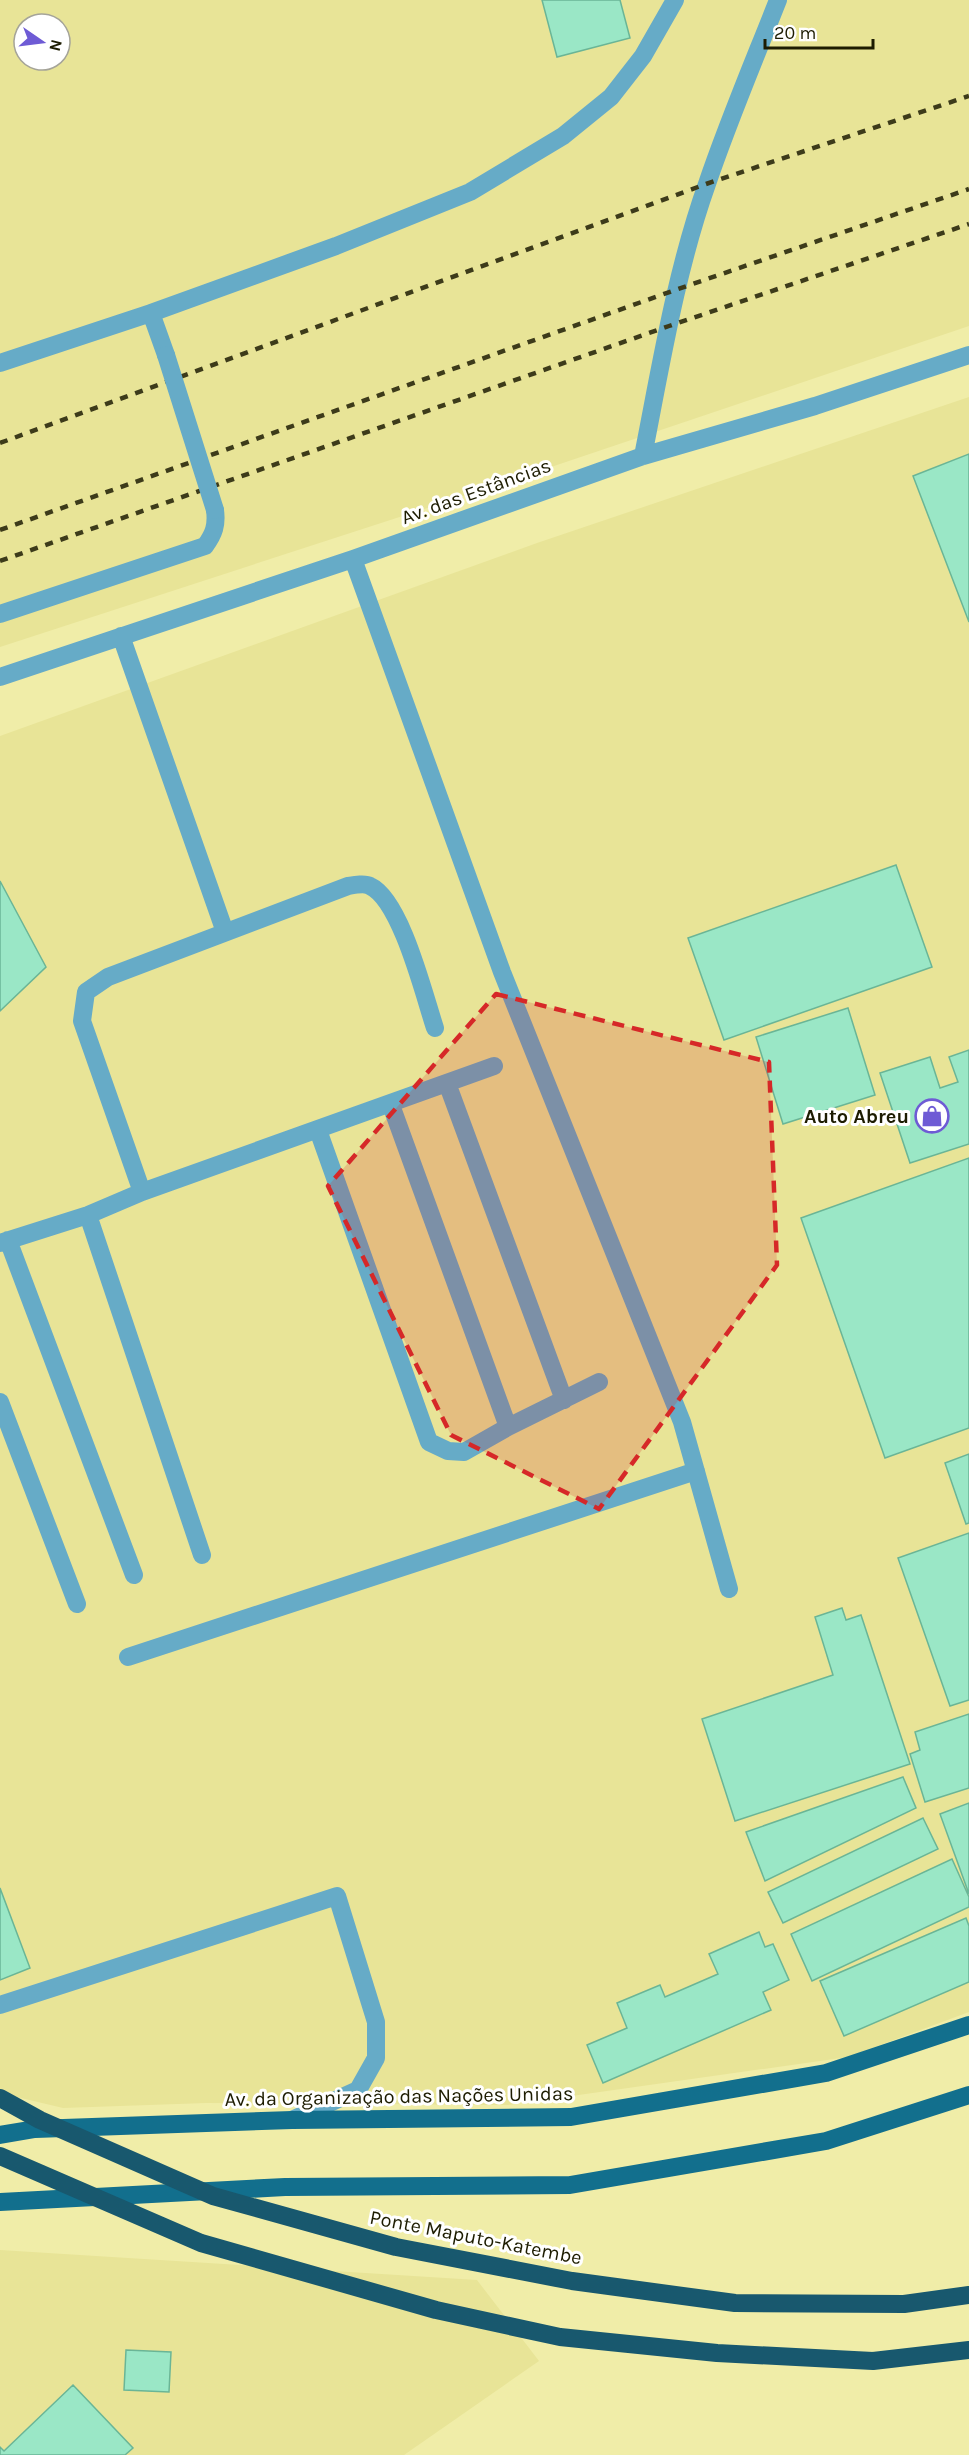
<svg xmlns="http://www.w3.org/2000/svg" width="969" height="2455" font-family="Karla,sans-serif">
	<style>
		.built { fill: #e8e497; fill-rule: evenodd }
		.building { fill: #9ae7c6; stroke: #6ab596; stroke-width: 1.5 }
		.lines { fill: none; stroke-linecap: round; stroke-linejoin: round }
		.minor { stroke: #66abc7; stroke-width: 18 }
		.major { stroke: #126f8d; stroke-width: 18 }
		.rail { stroke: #3d3b1a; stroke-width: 4.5; stroke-dasharray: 8 8; stroke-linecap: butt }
		.minor-bridge { stroke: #66abc7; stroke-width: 18 }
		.highway-bridge { stroke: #18586e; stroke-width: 18 }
		.marked { fill: #d62828; fill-opacity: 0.2; stroke: #d62828; stroke-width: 4.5; stroke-dasharray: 12 8; stroke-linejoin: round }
		.labels { text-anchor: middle; stroke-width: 6; stroke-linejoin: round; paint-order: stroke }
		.street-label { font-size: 20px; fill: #1d1c01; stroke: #fff }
		.poi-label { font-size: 20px; font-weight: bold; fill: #1d1c01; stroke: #fff; text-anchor: end }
	</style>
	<rect width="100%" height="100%" fill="#f0eda8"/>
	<path class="built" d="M 0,0 L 969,0 L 969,326 L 498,485 L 0,647 ZM 24,24 L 60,24 L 60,60 L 24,60 Z
		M 969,397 L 969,2012 L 848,2057 L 508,2105 L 206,2103 L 63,2108 L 0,2093 L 0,736 L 537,543 Z
		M 0,2250 L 477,2280 L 539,2361 L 404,2455 L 0,2455 Z"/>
	<path class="building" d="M 542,0 L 620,0 L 630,38 L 557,57 Z
		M 969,454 L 969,622 L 913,476 Z
		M 896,865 L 932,967 L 724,1040 L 688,938 Z
		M 0,881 L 46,967 L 0,1011 Z
		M 848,1008 L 875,1095 L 783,1124 L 756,1037 Z
		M 969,1050 L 969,1144 L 910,1163 L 880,1073 L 930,1057 L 940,1088 L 958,1082 L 949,1057 Z
		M 969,1158 L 969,1428 L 885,1458 L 801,1218 Z
		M 969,1454 L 969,1523 L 966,1524 L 945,1463 Z
		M 969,1533 L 969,1700 L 950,1706 L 898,1558 Z
		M 842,1608 L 846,1620 L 861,1615 L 910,1764 L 735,1821 L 702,1719 L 833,1675 L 815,1617 Z
		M 969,1714 L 969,1788 L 925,1802 L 910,1754 L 920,1750 L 915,1732 Z
		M 903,1777 L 916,1808 L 765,1881 L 746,1832 Z
		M 969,1803 L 969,1894 L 940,1814 Z
		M 923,1818 L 938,1849 L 783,1923 L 768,1892 Z
		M 952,1859 L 969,1897 L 969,1907 L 812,1981 L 791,1934 Z
		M 0,1888 L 30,1968 L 0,1980 Z
		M 966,1918 L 969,1926 L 969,1982 L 844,2036 L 820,1981 Z
		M 759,1932 L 765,1947 L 773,1944 L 789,1980 L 763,1992 L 771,2010 L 603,2083 L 587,2045 L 627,2028 L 617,2003 L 660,1985 L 665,1997 L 718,1974 L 709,1954 Z
		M 126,2350 L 171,2352 L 169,2392 L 124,2390 Z
		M 73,2385 L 133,2448 L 125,2455 L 0,2455 L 0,2447 L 4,2451 Z"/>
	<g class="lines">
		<path class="minor" d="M 151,313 L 336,246 L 470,192 L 563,136 L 611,97 L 643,56 L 675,0
			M 0,363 L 151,313 L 166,355
			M 643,456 C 661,365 676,271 707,184 C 728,122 754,61 778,0
			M 353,559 L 502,972 L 682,1422 L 729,1589
			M 0,614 L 205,546 C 214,534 217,525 215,510
			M 121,636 L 225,932
			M 0,677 L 353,559 L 643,456 L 815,406 L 969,355
			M 447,1083 L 564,1400
			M 391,1105 L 508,1427
			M 318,1130 L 429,1442 L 448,1451 L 464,1452 L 508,1427 L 599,1382
			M 142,1192 L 82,1021 L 86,992 L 108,977 L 348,886 C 354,885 365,883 370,886 C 401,900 424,995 435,1028
			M 88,1215 L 202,1555
			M 8,1240 L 134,1575
			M 0,1243 L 88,1215 L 142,1192 L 494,1066
			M 0,1402 L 77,1604
			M 128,1657 L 696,1471
			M 0,2005 L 337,1896 L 376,2022 L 376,2058 L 358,2090 L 292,2120"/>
		<path class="major" d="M 0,2135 L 35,2129 L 292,2120 L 571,2117 L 826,2073 L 969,2025
			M 0,2202 L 285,2187 L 570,2185 L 826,2141 L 969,2095"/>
		<path class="rail" d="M 0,443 L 706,184 L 969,96
			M 0,530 L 678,289 L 969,189
			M 0,561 L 669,326 L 969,224"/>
		<path class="minor-bridge" d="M 166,355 L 215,510"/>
		<path class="highway-bridge" d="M 0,2098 L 40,2120 L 213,2196 L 396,2247 L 572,2281 L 735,2303 L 904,2304 L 969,2295
			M 0,2156 L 201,2243 L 436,2310 L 560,2337 L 717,2353 L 873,2361 L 969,2350"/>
	</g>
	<path class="marked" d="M 496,994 L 769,1062 L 777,1265 L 599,1509 L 451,1435 L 328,1186 Z"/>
	<defs>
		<symbol id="shop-ring" viewBox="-11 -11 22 22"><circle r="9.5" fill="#fff" stroke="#6e5bd5" stroke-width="1.5"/><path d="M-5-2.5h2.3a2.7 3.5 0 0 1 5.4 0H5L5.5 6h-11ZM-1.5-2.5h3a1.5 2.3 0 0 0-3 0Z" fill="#6e5bd5"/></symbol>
	</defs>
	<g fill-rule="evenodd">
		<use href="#shop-ring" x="913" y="1097" width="38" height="38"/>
	</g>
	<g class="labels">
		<g class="street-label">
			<text transform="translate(476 491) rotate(-20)" y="7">Av. das Estâncias</text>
			<text transform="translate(399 2096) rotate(-1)" y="7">Av. da Organização das Nações Unidas</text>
			<text transform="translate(476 2237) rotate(11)" y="7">Ponte Maputo-Katembe</text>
		</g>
		<g class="poi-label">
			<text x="909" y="1123">Auto Abreu</text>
		</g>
	</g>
	<g transform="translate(42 42) rotate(104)"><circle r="28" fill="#ffffff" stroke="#a5a499" stroke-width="1.5"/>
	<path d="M0-4.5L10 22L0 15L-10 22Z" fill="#6e5bd5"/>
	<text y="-9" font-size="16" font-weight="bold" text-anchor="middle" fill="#1d1c01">N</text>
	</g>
	<path d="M765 39v9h108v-9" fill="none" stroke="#1d1c01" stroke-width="3"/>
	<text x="774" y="39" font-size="18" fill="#1d1c01" stroke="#ffffff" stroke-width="4.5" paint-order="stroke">20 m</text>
</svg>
